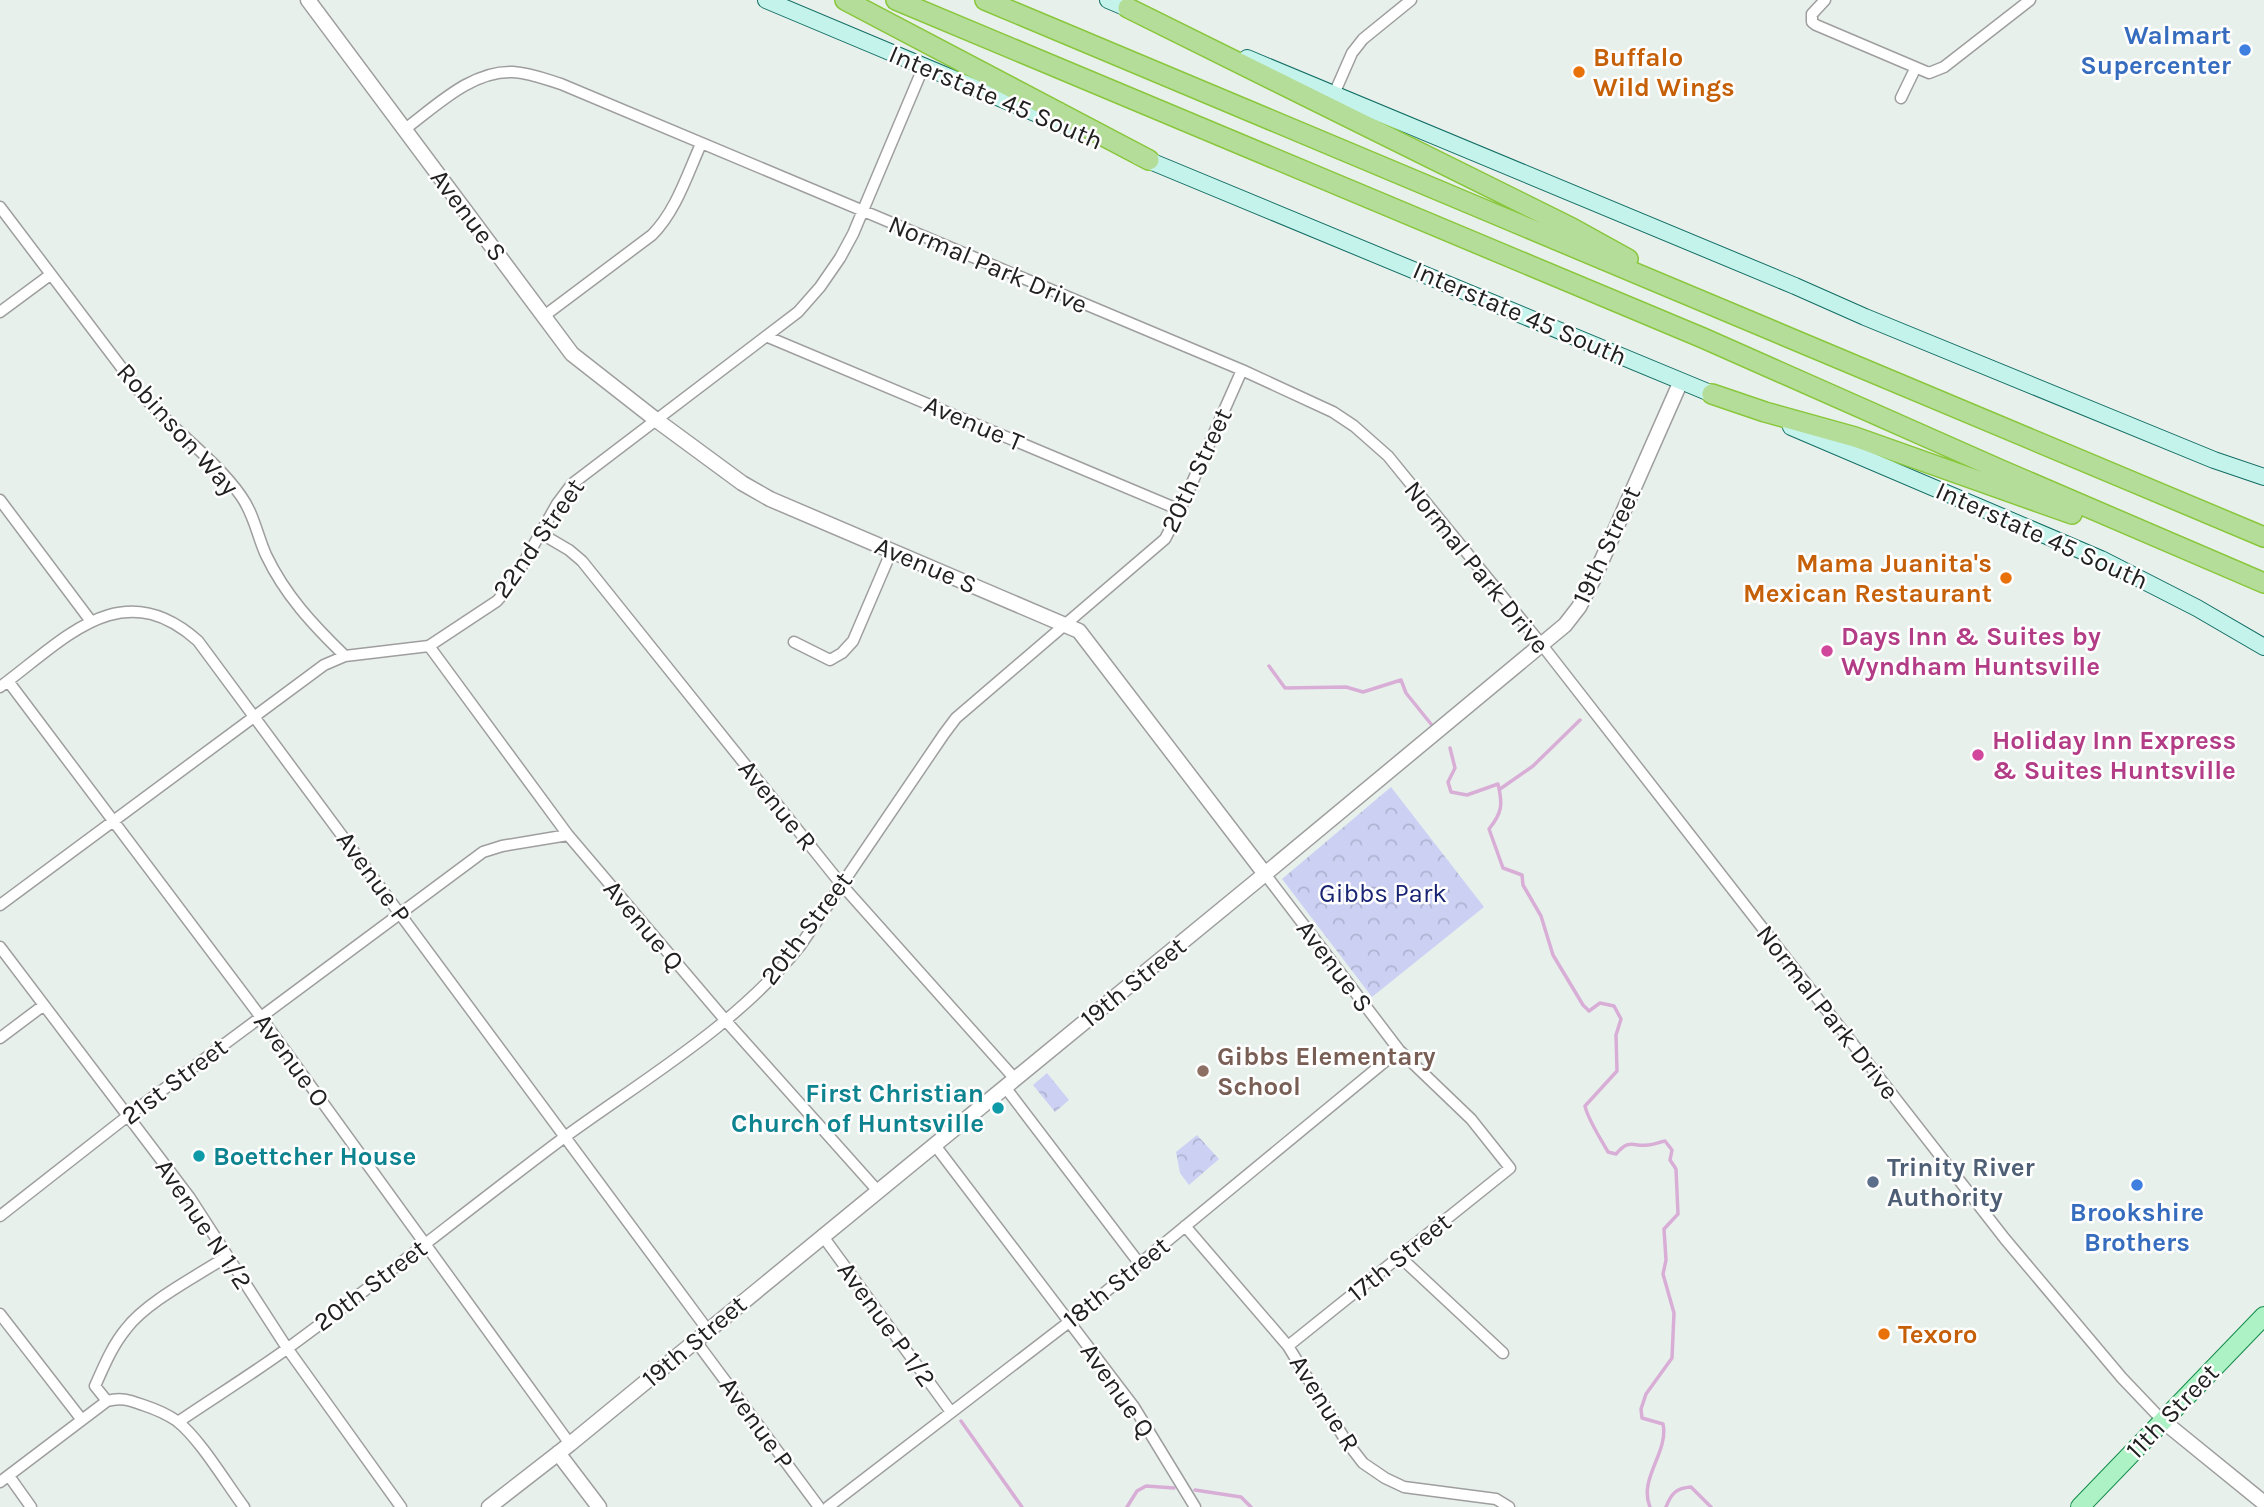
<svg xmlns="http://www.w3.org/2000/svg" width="2264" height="1507" font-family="Karla,sans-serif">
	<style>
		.park { fill: url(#park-crowns) }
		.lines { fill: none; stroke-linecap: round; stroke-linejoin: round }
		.stream { stroke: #d8aed7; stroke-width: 3.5 }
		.minor-casing { stroke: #9e9e9e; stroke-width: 13 }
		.tertiary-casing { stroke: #9e9e9e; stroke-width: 17 }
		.secondary-casing { stroke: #126d64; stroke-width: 18 }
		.primary-casing { stroke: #128b4a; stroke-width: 20 }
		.motorway-casing { stroke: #89c73c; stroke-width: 22 }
		.minor { stroke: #fff; stroke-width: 10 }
		.tertiary { stroke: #fff; stroke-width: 14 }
		.secondary { stroke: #c4f3eb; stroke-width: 16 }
		.primary { stroke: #acf2c5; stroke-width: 18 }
		.motorway { stroke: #b5dd9a; stroke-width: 19 }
		.shop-dot { fill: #3f7fe0; stroke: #fff; stroke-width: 2.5 }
		.food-dot { fill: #e8710a; stroke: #fff; stroke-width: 2.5 }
		.hotel-dot { fill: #d1479c; stroke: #fff; stroke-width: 2.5 }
		.education-dot { fill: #8d6e63; stroke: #fff; stroke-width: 2.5 }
		.culture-dot { fill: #0f9aa8; stroke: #fff; stroke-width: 2.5 }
		.service-dot { fill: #5c6f8a; stroke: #fff; stroke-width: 2.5 }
		.labels { text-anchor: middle; stroke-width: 5; stroke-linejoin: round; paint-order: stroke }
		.shop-label { font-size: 26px; font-weight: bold; fill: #366cbe; stroke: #fff; text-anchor: end }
		.food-label { font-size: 26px; font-weight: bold; fill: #c56008; stroke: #fff; text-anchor: start }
		.street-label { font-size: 26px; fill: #212121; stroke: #fff }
		.hotel-label { font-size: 26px; font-weight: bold; fill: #b23c85; stroke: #fff; text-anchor: start }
		.park-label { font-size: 26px; fill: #192574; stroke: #fff }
		.education-label { font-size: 26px; font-weight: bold; fill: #785e54; stroke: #fff; text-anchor: start }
		.culture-label { font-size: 26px; font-weight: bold; fill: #0d838f; stroke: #fff; text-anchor: end }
		.service-label { font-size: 26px; font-weight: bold; fill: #4e5e75; stroke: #fff; text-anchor: start }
	</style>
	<defs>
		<pattern id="park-crowns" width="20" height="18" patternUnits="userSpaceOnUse" patternTransform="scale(1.75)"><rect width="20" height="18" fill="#ccd1f4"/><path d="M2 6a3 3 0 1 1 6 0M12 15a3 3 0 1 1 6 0" fill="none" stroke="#afb3d1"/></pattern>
	</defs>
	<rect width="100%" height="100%" fill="#e8f0ec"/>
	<path class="park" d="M 1391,787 L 1484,907 L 1372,997 L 1282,879 Z
		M 1047,1073 L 1069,1100 L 1055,1112 L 1033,1085 Z
		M 1197,1135 L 1219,1159 L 1189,1185 L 1180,1173 L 1176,1152 Z"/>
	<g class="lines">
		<path class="stream" d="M 1269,666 L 1285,688 L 1346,687 L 1363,692 L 1401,680 L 1406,693 L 1431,724
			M 1450,748 L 1455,768 L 1448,782 L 1451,792 L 1467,795 L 1498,784 C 1503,805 1502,813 1489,829 L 1503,868 L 1522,875 L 1523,885 L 1541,916 L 1553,955 L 1583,1005 L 1589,1011 L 1600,1003 L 1614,1006 L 1621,1019 L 1616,1035 L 1617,1071 L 1585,1106 C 1588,1120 1601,1139 1608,1152 L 1616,1154 C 1630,1138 1632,1147 1648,1145 C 1653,1145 1660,1142 1665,1141 L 1672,1150 L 1670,1160 L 1676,1169 L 1678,1214 L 1664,1229 L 1666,1260 L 1663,1274 L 1674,1313 L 1672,1358 L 1646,1394 L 1641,1409 L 1642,1418 L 1663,1424 C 1669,1452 1638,1479 1650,1507
			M 1500,789 L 1533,766 L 1580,720
			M 961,1421 L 1022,1507
			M 1195,1490 L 1241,1497 L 1251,1507
			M 1127,1507 L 1137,1491 L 1146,1486 L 1174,1488
			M 1666,1507 C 1671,1494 1676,1488 1691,1487 L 1711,1507"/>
		<defs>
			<path id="minor" d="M 1825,0 L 1812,14 L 1812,22 L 1816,25 L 1929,73 L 1944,67 L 2030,0
				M 1334,94 L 1352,53 L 1363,39 L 1411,0
				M 1901,98 L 1915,69
				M 405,129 C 436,106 472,70 513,72 C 530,73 545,79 561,84 L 1242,370 L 1333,412 L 1354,426 L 1388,456 L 1542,645 L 2005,1239 L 2122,1378 L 2163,1421
				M 0,207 L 143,396 C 173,430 216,460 241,496 C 254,514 257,535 266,555 C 285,595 313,625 345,656
				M 0,312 L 50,275
				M 544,316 L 652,235 C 676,211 687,175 701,144
				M 768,337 L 1180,510
				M 0,500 L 90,620
				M 540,533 L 569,550 L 582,561 L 841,884 L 1015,1079
				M 794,642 L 830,660 L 842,653 L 853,641 L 892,550
				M 429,646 L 568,835 L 726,1021 L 877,1190
				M 8,681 L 260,1016 L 570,1444
				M 0,687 C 64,640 121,572 198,641 L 707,1329
				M 1265,874 L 1399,1050 L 1471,1119 L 1510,1168 L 1288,1346
				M 0,905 L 324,665 L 345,656 L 429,646 L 497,601 L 511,585 L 557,504 L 572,484 L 798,312 L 820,287 L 840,258 L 853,234 L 923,68
				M 0,947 L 190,1198 L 287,1348 L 401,1507
				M 0,1038 L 44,1005
				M 1005,1087 L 1139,1263
				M 934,1144 L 1134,1407 L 1195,1507
				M 0,1216 L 129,1115 L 483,852 L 502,846 L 568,835
				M 1185,1226 L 1288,1346 L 1346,1441 L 1363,1463 L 1385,1478 L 1404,1487 L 1496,1499 L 1509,1507
				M 822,1235 L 951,1412
				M 1399,1256 L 1503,1353
				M 0,1314 L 82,1420
				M 695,1340 L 819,1507
				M 107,1401 L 95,1386 C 104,1366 112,1346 126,1329 C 146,1302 197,1276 226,1257
				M 178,1422 C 215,1397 252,1374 288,1348 C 381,1280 470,1208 562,1139 C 644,1079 736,1026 800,946 L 944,734 L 956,718 L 1165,539 L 1180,510 L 1242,370
				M 9,1476 L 31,1507
				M 0,1482 L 107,1401 C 121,1397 129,1400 143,1405 C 155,1409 167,1414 177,1421 C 200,1439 226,1483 244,1507
				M 828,1507 L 1069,1322 L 1399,1050"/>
			<path id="tertiary" d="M 308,0 L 572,354 L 655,419 L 742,483 L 770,499 L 1079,631 L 1265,874
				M 2163,1421 L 2264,1503
				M 558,1453 L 599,1507
				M 489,1507 L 570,1444 L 1265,874 L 1565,625 L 1579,607 L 1594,578 L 1681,381"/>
			<path id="secondary" d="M 766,0 L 1078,131
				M 1108,0 L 1139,13
				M 1247,58 L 1795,286 L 1865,317 L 2214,460 L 2264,477
				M 1138,156 L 1722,398
				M 1791,427 L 2101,559 L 2197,608 L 2264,647"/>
			<path id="primary" d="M 2080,1507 L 2264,1316"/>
			<path id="motorway" d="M 845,0 L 1149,160
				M 896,0 L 1703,338 L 2001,470 L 2264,583
				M 985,0 L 2264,537
				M 1128,8 L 1572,228 L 1628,259
				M 1712,394 L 1765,412 L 1855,437 L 2072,514"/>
		</defs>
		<use href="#minor" class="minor-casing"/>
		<use href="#tertiary" class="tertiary-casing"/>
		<use href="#secondary" class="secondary-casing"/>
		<use href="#primary" class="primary-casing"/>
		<use href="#motorway" class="motorway-casing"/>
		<use href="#minor" class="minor"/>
		<use href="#tertiary" class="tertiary"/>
		<use href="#secondary" class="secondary"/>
		<use href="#primary" class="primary"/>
		<use href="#motorway" class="motorway"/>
	</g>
	<g class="shop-dot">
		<circle cx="2245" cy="50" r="7"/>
		<circle cx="2137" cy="1185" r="7"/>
	</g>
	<g class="food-dot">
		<circle cx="1579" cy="72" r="7"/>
		<circle cx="2006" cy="578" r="7"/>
		<circle cx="1884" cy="1334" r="7"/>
	</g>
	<g class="hotel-dot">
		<circle cx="1827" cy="651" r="7"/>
		<circle cx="1978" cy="755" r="7"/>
	</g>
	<circle class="education-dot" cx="1203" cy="1071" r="7"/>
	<g class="culture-dot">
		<circle cx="998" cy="1108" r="7"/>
		<circle cx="199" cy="1156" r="7"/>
	</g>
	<circle class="service-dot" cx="1873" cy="1182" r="7"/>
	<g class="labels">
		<g class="shop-label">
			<text x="2231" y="44">Walmart<tspan x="2231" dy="30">Supercenter</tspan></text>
			<text x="2137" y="1221" text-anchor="middle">Brookshire<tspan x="2137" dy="30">Brothers</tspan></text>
		</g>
		<g class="food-label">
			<text x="1593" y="66">Buffalo<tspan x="1593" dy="30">Wild Wings</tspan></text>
			<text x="1992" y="572" text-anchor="end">Mama Juanita's<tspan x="1992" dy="30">Mexican Restaurant</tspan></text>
			<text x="1898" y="1343">Texoro</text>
		</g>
		<g class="street-label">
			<text transform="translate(996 97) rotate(23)" y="9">Interstate 45 South</text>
			<text transform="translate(469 215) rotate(53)" y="9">Avenue S</text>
			<text transform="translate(988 264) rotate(23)" y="9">Normal Park Drive</text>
			<text transform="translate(1520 313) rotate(23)" y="9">Interstate 45 South</text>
			<text transform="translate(974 423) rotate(23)" y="9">Avenue T</text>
			<text transform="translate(178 429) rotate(48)" y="9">Robinson Way</text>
			<text transform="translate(1196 470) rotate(-65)" y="9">20th Street</text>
			<text transform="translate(2042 535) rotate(24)" y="9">Interstate 45 South</text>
			<text transform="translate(538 538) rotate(-55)" y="9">22nd Street</text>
			<text transform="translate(1606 545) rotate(-65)" y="9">19th Street</text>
			<text transform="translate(926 565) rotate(23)" y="9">Avenue S</text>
			<text transform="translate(1477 567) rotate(51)" y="9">Normal Park Drive</text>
			<text transform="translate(778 805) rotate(51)" y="9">Avenue R</text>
			<text transform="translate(374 877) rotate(54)" y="9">Avenue P</text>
			<text transform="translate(644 925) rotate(50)" y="9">Avenue Q</text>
			<text transform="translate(806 928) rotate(-53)" y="9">20th Street</text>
			<text transform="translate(1335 966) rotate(53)" y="9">Avenue S</text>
			<text transform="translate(1133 982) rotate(-39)" y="9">19th Street</text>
			<text transform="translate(1828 1012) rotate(52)" y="9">Normal Park Drive</text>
			<text transform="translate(292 1060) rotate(54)" y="9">Avenue O</text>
			<text transform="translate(174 1081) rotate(-37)" y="9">21st Street</text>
			<text transform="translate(204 1224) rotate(56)" y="9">Avenue N 1/2</text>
			<text transform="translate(1399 1257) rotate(-39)" y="9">17th Street</text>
			<text transform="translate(1116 1282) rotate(-39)" y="9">18th Street</text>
			<text transform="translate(370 1285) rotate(-37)" y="9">20th Street</text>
			<text transform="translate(887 1324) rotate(54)" y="9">Avenue P 1/2</text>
			<text transform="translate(694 1341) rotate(-40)" y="9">19th Street</text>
			<text transform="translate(1118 1390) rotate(55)" y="9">Avenue Q</text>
			<text transform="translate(1325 1403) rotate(58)" y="9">Avenue R</text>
			<text transform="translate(2172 1411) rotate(-46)" y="9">11th Street</text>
			<text transform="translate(757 1423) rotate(54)" y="9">Avenue P</text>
		</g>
		<g class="hotel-label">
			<text x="1841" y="645">Days Inn &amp; Suites by<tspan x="1841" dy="30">Wyndham Huntsville</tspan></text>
			<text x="1992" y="749">Holiday Inn Express<tspan x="1992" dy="30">&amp; Suites Huntsville</tspan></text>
		</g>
		<g class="park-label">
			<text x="1383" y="902">Gibbs Park</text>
		</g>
		<g class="education-label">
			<text x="1217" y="1065">Gibbs Elementary<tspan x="1217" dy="30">School</tspan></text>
		</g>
		<g class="culture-label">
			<text x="984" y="1102">First Christian<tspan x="984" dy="30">Church of Huntsville</tspan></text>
			<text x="213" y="1165" text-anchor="start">Boettcher House</text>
		</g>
		<g class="service-label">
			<text x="1887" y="1176">Trinity River<tspan x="1887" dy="30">Authority</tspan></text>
		</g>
	</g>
</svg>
